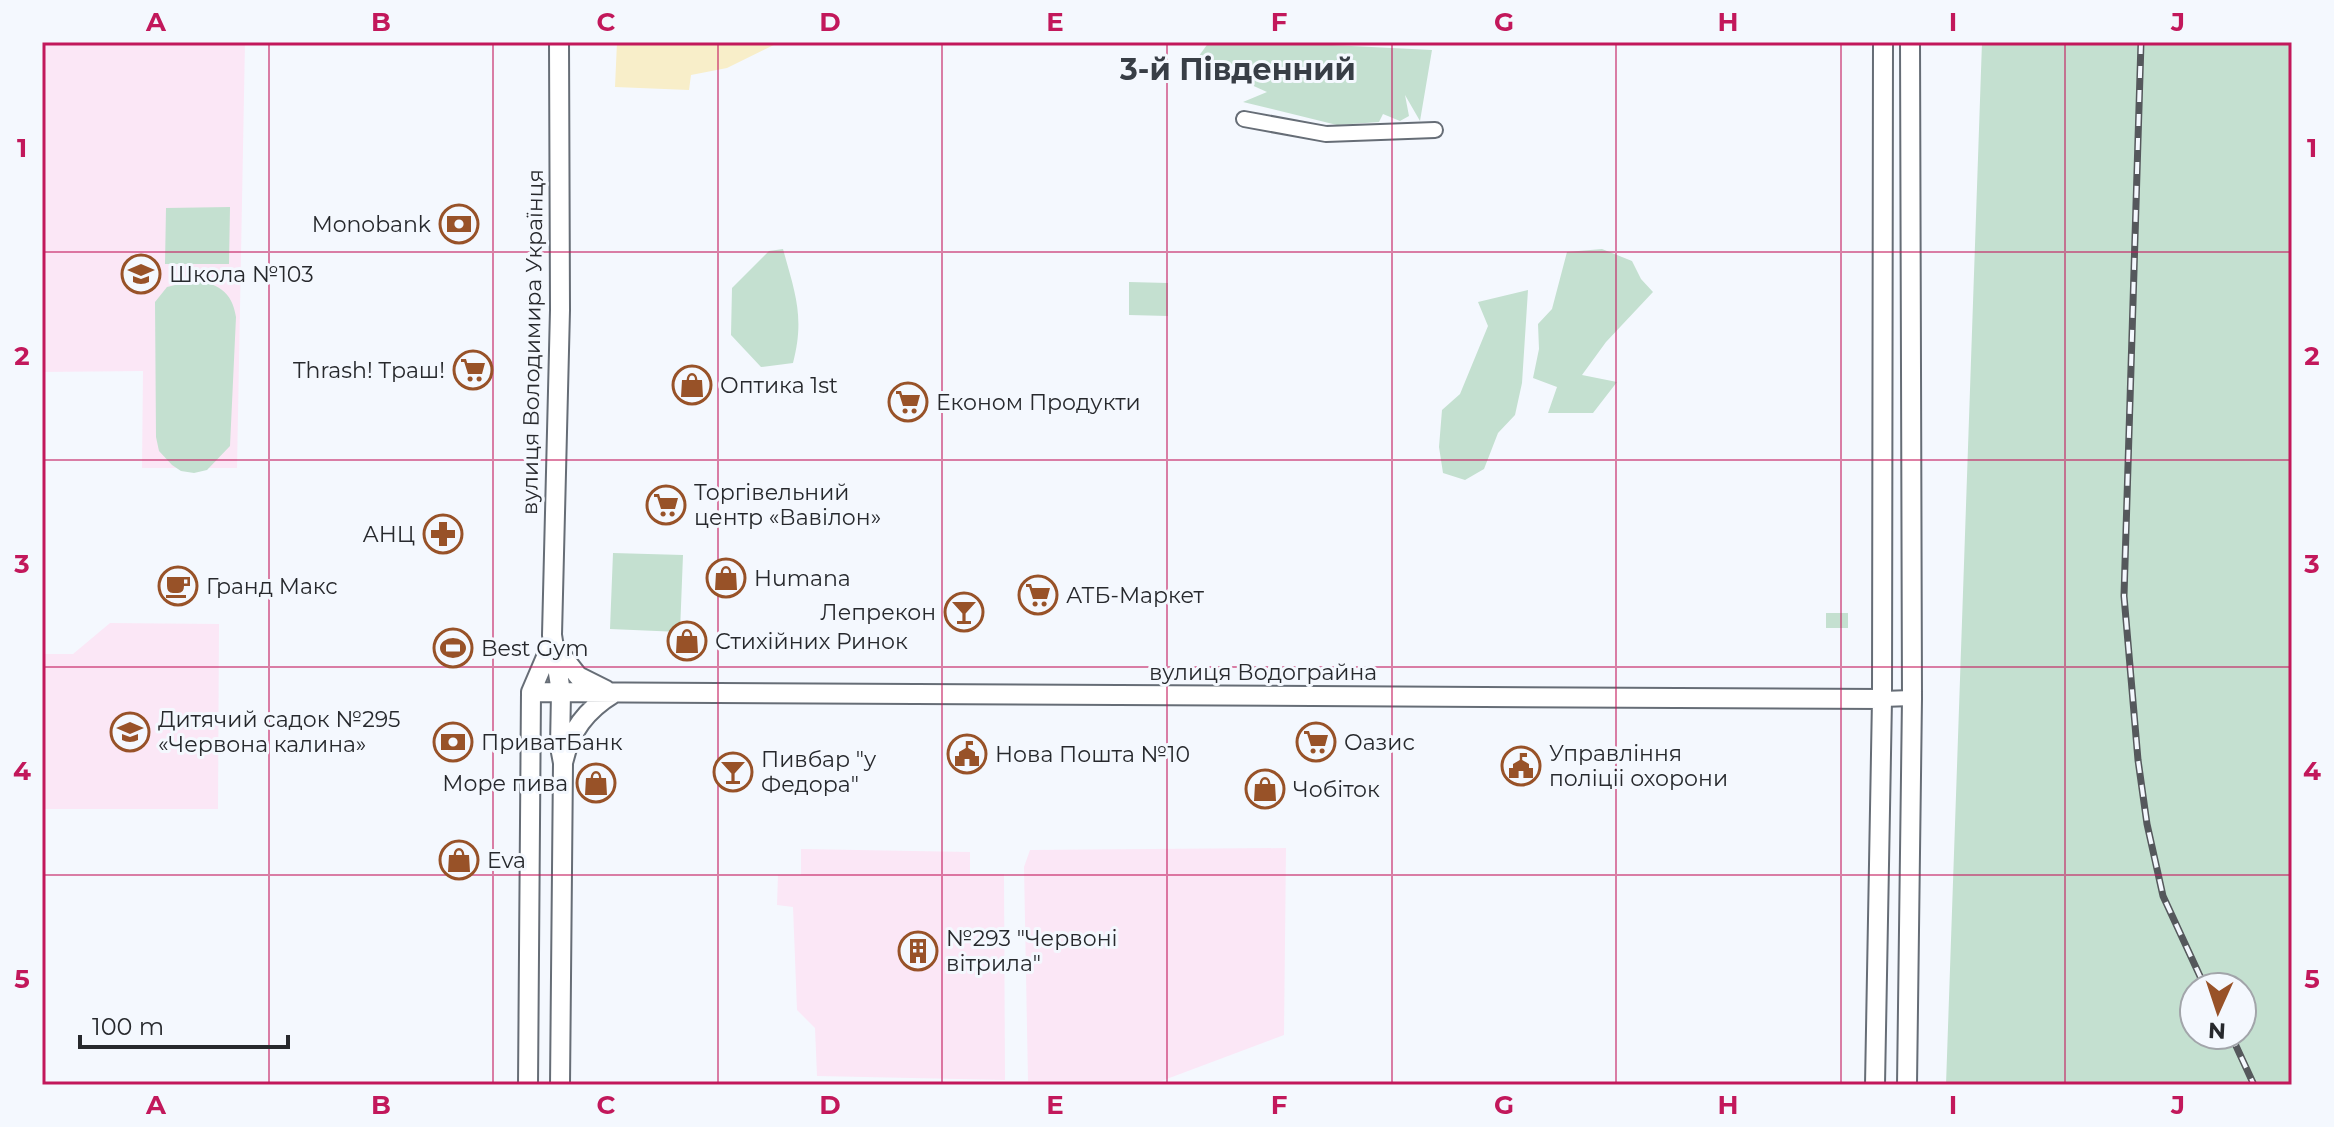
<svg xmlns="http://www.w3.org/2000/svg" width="2334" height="1127" font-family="Montserrat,sans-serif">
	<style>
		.education { fill: #fbe7f6 }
		.green { fill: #c4e0d0; fill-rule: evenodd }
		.sand { fill: #f8eec9 }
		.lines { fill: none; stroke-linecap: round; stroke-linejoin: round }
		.minor-casing { stroke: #666d76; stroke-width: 18 }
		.tertiary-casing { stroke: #666d76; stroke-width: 22 }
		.minor { stroke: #fff; stroke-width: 14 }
		.tertiary { stroke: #fff; stroke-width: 18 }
		.rail-casing { stroke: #55585c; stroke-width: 7 }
		.rail { stroke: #f4f8fe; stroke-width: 4; stroke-dasharray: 12; stroke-linecap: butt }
		.grid { fill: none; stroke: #c2185b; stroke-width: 2; stroke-opacity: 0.55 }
		.labels { text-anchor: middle; stroke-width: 6; stroke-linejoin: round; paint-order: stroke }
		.poi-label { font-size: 22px; fill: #27292d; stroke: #f4f8fe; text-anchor: start }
		.street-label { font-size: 22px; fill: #27292d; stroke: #f4f8fe }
		.district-label { font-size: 30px; font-weight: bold; fill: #383e46; stroke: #f4f8fe }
		.neatline { fill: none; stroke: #c2185b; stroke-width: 3 }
		.grid-label { font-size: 26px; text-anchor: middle; font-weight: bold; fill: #c2185b }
	</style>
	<rect width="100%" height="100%" fill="#f4f8fe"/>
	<path class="education" d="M 42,42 L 245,42 L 237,468 L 142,468 L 143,371 L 42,372 Z
		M 110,623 L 219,624 L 218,809 L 42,809 L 42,654 L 73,654 Z
		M 1286,848 L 1284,1035 L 1156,1083 L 1028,1081 L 1024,867 L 1030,850 Z
		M 801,849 L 970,852 L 970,874 L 1004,874 L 1005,1080 L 817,1076 L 815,1028 L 797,1010 L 793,907 L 777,905 L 778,875 L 801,875 Z"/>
	<path class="green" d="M 1209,42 L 1271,42 L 1432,50 L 1420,121 L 1405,95 L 1409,116 L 1400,121 L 1383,114 L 1379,122 L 1337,125 L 1243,102 L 1267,92 L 1196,60 Z
		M 1982,42 L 2292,42 L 2292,1085 L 1946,1085 ZM 2194,987 L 2242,987 L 2242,1035 L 2194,1035 Z
		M 230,207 L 229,264 L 165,264 L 166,208 Z
		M 783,249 C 795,293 805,317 793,363 L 761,367 L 731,335 L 732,288 L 769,251 Z
		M 1602,249 L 1632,261 L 1641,279 L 1653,292 L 1606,342 L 1582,375 L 1617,382 L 1593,413 L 1548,413 L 1557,387 L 1533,378 L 1539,349 L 1538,324 L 1552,309 L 1567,252 Z
		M 191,281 C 217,282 232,291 236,317 L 230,446 L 207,470 L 194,473 L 181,471 L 172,465 L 159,451 L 156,437 L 155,302 L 167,287 Z
		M 1129,282 L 1168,283 L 1168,316 L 1129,315 Z
		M 1528,290 L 1522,383 L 1515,415 L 1498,433 L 1484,469 L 1465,480 L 1443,473 L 1439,447 L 1442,410 L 1460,394 L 1488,326 L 1478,302 Z
		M 613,553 L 683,555 L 680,632 L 610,629 Z
		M 1826,613 L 1848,613 L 1848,628 L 1826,628 Z"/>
	<path class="sand" d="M 617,42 L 780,42 L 727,68 L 691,75 L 689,90 L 615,87 Z"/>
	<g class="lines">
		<defs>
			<path id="minor" d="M 1244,119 L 1326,134 L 1435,130
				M 1882,699 L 1912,698"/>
			<path id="tertiary" d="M 559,42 L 560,310 L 552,635 L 561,692 L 560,747 L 563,763
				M 556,648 L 578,676 L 606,690
				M 531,692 L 1882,699
				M 528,1085 L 531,692 L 552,643
				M 560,1085 L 563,763 C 570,731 586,710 614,693
				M 1875,1085 L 1882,699 L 1883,42
				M 1907,1085 L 1912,698 L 1910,42"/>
		</defs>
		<use href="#minor" class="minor-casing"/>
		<use href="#tertiary" class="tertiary-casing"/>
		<use href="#minor" class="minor"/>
		<use href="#tertiary" class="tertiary"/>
		<defs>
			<path id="rail" d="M 2141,42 L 2124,596 L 2138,760 L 2147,824 L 2163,896 L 2205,987
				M 2231,1035 L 2254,1085"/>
		</defs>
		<use href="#rail" class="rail-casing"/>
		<use href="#rail" class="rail"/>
	</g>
	<path class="grid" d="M 269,42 L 269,1085M 493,42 L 493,1085M 718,42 L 718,1085M 942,42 L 942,1085M 1167,42 L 1167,1085M 1392,42 L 1392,1085M 1616,42 L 1616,1085M 1841,42 L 1841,1085M 2065,42 L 2065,1085M 42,252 L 2292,252M 42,460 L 2292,460M 42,667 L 2292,667M 42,875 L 2292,875"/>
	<defs>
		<symbol id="bank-ring" viewBox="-11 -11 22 22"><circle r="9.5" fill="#f4f8fe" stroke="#985228" stroke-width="1.5"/><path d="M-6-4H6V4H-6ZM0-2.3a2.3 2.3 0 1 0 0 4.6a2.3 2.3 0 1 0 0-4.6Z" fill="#985228"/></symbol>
		<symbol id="school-ring" viewBox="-11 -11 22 22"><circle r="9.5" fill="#f4f8fe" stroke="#985228" stroke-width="1.5"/><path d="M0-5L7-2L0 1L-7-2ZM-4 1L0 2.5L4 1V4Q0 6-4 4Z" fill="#985228"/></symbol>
		<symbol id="supermarket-ring" viewBox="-11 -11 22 22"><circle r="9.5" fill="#f4f8fe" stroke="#985228" stroke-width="1.5"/><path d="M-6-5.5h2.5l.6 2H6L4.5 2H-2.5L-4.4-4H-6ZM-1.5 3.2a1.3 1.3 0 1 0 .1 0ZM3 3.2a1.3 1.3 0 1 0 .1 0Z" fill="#985228"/></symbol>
		<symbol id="shop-ring" viewBox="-11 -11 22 22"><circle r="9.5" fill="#f4f8fe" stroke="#985228" stroke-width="1.5"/><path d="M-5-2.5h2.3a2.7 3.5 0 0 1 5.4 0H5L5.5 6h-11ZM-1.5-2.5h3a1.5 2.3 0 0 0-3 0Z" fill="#985228"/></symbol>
		<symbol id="pharmacy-ring" viewBox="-11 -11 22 22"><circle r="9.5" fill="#f4f8fe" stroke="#985228" stroke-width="1.5"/><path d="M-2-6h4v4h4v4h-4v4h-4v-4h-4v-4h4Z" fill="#985228"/></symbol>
		<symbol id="cafe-ring" viewBox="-11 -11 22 22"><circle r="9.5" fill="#f4f8fe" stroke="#985228" stroke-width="1.5"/><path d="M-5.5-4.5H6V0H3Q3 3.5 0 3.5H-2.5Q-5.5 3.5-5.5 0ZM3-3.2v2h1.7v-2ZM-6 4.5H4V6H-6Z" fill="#985228"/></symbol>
		<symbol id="bar-ring" viewBox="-11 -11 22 22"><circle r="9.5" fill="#f4f8fe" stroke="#985228" stroke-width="1.5"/><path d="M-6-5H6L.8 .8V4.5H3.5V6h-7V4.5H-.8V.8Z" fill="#985228"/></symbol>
		<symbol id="stadium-ring" viewBox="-11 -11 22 22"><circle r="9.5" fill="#f4f8fe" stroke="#985228" stroke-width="1.5"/><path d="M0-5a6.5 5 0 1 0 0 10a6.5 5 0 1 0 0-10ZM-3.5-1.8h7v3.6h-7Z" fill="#985228"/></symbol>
		<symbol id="civic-ring" viewBox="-11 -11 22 22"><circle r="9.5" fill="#f4f8fe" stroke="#985228" stroke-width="1.5"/><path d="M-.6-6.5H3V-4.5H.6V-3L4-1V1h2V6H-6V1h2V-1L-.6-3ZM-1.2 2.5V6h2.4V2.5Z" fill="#985228"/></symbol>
		<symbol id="building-ring" viewBox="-11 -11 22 22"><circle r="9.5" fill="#f4f8fe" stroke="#985228" stroke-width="1.5"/><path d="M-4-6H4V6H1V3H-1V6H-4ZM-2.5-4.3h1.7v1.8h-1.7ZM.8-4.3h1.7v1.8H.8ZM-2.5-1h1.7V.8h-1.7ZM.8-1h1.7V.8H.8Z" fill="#985228"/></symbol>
	</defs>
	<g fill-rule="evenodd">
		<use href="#bank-ring" x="437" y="202" width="44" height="44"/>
		<use href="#school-ring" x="119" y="252" width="44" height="44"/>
		<use href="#supermarket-ring" x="451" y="348" width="44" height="44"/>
		<use href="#shop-ring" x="670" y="363" width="44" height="44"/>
		<use href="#supermarket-ring" x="886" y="380" width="44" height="44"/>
		<use href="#supermarket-ring" x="644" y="483" width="44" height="44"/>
		<use href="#pharmacy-ring" x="421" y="512" width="44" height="44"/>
		<use href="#shop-ring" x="704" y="556" width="44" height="44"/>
		<use href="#cafe-ring" x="156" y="564" width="44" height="44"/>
		<use href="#supermarket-ring" x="1016" y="573" width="44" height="44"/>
		<use href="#bar-ring" x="942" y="590" width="44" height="44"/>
		<use href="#shop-ring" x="665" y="619" width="44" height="44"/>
		<use href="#stadium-ring" x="431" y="626" width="44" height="44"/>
		<use href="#school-ring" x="108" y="710" width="44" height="44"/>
		<use href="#bank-ring" x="431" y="720" width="44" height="44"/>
		<use href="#supermarket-ring" x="1294" y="720" width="44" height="44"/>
		<use href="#civic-ring" x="945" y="732" width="44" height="44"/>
		<use href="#civic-ring" x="1499" y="744" width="44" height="44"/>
		<use href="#bar-ring" x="711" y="750" width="44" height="44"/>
		<use href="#shop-ring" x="574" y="761" width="44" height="44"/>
		<use href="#shop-ring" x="1243" y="767" width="44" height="44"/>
		<use href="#shop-ring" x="437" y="838" width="44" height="44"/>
		<use href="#building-ring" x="896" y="929" width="44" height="44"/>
	</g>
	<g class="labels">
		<g class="poi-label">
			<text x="431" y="232" text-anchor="end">Monobank</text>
			<text x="169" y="282">Школа №103</text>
			<text x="445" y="378" text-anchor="end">Thrash! Траш!</text>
			<text x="720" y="393">Оптика 1st</text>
			<text x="936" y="410">Економ Продукти</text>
			<text x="694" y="500">Торгівельний<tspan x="694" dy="25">центр «Вавілон»</tspan></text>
			<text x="415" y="542" text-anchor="end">АНЦ</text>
			<text x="754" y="586">Humana</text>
			<text x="206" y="594">Гранд Макс</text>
			<text x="1066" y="603">АТБ-Маркет</text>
			<text x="936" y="620" text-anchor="end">Лепрекон</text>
			<text x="715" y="649">Стихійних Ринок</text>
			<text x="481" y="656">Best Gym</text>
			<text x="158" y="727">Дитячий садок №295<tspan x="158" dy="25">«Червона калина»</tspan></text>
			<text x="481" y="750">ПриватБанк</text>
			<text x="1344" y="750">Оазис</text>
			<text x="1549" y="761">Управлiння<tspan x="1549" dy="25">полiцii охорони</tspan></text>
			<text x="995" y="762">Нова Пошта №10</text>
			<text x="761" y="767">Пивбар "у<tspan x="761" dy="25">Федора"</tspan></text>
			<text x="568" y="791" text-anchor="end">Море пива</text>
			<text x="1293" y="797">Чобіток</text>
			<text x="487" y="868">Eva</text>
			<text x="946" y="946">№293 "Червоні<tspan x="946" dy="25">вітрила"</tspan></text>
		</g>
		<g class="street-label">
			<text transform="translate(532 342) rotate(-89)" y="8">вулиця Володимира Українця</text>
			<text x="1263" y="680">вулиця Водограйна</text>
		</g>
		<g class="district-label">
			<text x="1238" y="80">3-й Південний</text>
		</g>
	</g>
	<rect width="2334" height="1127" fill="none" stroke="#f4f8fe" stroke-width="88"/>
	<g transform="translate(2218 1011) rotate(183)"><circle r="38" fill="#f4f8fe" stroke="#a2a5aa" stroke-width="2"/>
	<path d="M0-6L14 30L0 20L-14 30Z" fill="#985228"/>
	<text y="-12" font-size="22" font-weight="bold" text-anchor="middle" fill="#27292d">N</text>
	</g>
	<path d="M80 1035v12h208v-12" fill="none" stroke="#27292d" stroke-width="4"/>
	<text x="92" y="1035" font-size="24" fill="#27292d" stroke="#f4f8fe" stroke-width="6" paint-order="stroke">100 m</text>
	<rect x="44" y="44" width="2246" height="1039" class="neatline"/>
	<g class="grid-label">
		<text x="156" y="31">A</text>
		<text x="381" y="31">B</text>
		<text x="606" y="31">C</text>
		<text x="830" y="31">D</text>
		<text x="1055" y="31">E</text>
		<text x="1279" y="31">F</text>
		<text x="1504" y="31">G</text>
		<text x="1728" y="31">H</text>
		<text x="1953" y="31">I</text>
		<text x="2178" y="31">J</text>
		<text x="22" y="157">1</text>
		<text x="2312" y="157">1</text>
		<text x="22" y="365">2</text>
		<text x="2312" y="365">2</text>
		<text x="22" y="573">3</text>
		<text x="2312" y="573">3</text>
		<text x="22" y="780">4</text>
		<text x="2312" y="780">4</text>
		<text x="22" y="988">5</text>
		<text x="2312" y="988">5</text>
		<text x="156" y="1114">A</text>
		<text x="381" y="1114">B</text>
		<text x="606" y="1114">C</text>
		<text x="830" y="1114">D</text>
		<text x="1055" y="1114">E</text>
		<text x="1279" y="1114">F</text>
		<text x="1504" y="1114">G</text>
		<text x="1728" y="1114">H</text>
		<text x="1953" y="1114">I</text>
		<text x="2178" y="1114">J</text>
	</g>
</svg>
